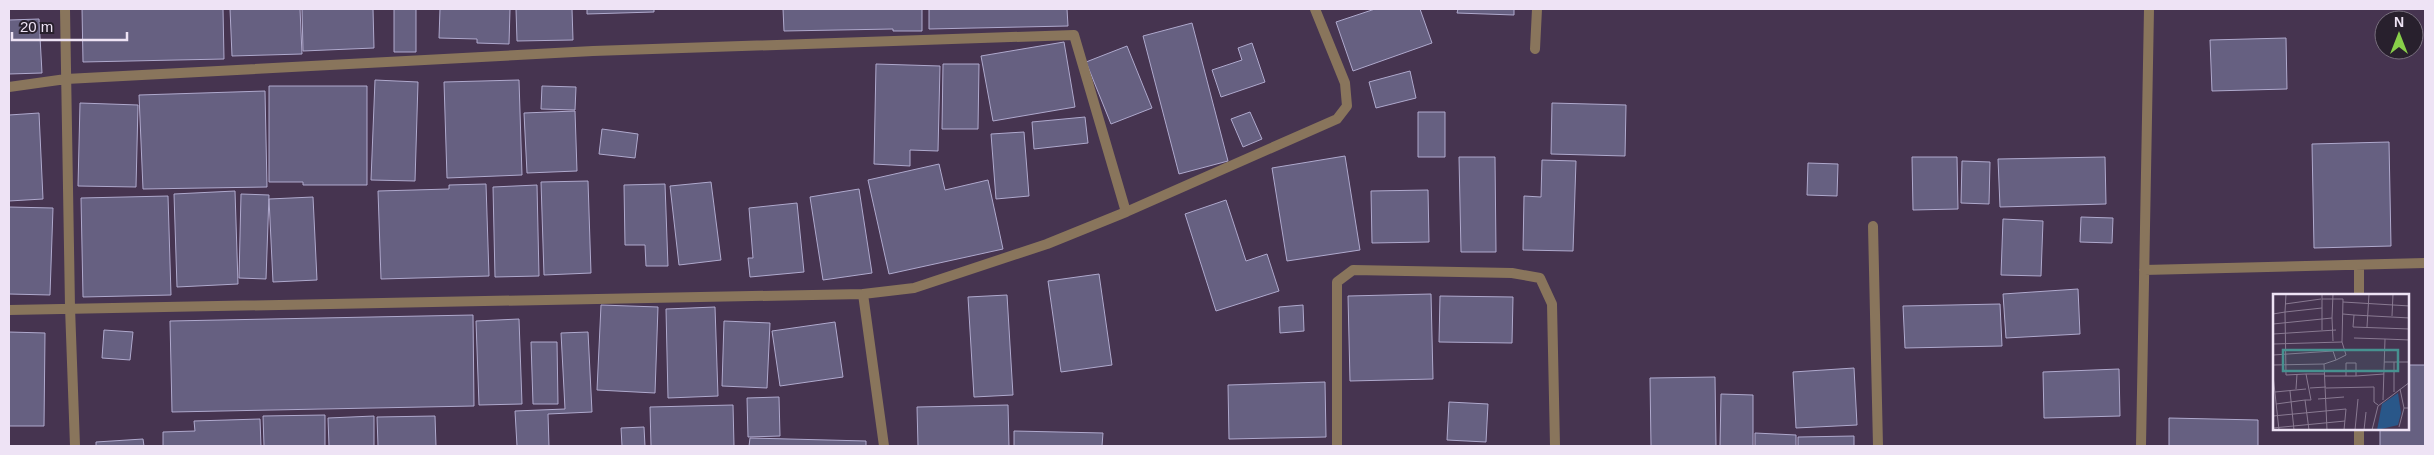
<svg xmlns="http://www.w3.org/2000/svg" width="2434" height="455" font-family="Helvetica,sans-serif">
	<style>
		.building { fill: #666081; stroke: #afa9cd }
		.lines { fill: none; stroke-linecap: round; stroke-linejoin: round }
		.minor { stroke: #89755c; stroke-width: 10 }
		.inset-road { fill: none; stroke: #897a92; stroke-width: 1 }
		.view { fill: #479190; fill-opacity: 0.15; stroke: #479190; stroke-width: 2.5 }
		.inset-edge { fill: none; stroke: #eee3f5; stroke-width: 2.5 }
	</style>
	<rect width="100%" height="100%" fill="#463450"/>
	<path class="building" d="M 82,9 L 223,9 L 224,59 L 83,62 Z
		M 230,9 L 300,9 L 302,54 L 232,56 Z
		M 302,9 L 373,9 L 374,48 L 303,51 Z
		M 394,9 L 416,9 L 416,52 L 394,52 Z
		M 440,9 L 510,9 L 509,44 L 477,43 L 477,39 L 439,38 Z
		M 516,9 L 572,9 L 573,40 L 517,41 Z
		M 587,9 L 654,9 L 654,12 L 587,14 Z
		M 783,9 L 922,9 L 922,31 L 893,31 L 893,29 L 784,31 Z
		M 929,9 L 1067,9 L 1068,26 L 929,29 Z
		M 1375,9 L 1420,9 L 1432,43 L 1353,71 L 1336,22 Z
		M 1458,9 L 1514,9 L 1514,15 L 1457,13 Z
		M 39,19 L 42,73 L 9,74 L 9,20 Z
		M 1192,23 L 1228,161 L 1179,174 L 1143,36 Z
		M 2286,38 L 2287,89 L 2212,91 L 2210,40 Z
		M 1064,42 L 1075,107 L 993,121 L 981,56 Z
		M 1252,43 L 1265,82 L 1221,97 L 1212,70 L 1242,60 L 1238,48 Z
		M 1127,46 L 1152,108 L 1111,124 L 1086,62 Z
		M 876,64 L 940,66 L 938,151 L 910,150 L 910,166 L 874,164 Z
		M 943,64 L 979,64 L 978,129 L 942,129 Z
		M 1410,71 L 1416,98 L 1376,108 L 1369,82 Z
		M 375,80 L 418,82 L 415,181 L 371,180 Z
		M 519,80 L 522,175 L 447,178 L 444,82 Z
		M 269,86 L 367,86 L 367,185 L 303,185 L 303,182 L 269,182 Z
		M 542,86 L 576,87 L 575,110 L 541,109 Z
		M 265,91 L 267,187 L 143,189 L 139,95 Z
		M 80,103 L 138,105 L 136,187 L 78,186 Z
		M 1552,103 L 1626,105 L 1625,156 L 1551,154 Z
		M 575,111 L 577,171 L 527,173 L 524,113 Z
		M 1250,112 L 1262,139 L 1243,147 L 1231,119 Z
		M 1418,112 L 1445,112 L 1445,157 L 1418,157 Z
		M 39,113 L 43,199 L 9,201 L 9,115 Z
		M 1085,117 L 1088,143 L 1034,149 L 1032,122 Z
		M 602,129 L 638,134 L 635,158 L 599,154 Z
		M 1024,132 L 1029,196 L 996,199 L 991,134 Z
		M 2389,142 L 2391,246 L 2314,248 L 2312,144 Z
		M 1345,156 L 1360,250 L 1287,261 L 1272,168 Z
		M 1459,157 L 1495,157 L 1496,252 L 1461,252 Z
		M 1912,157 L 1957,157 L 1958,209 L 1913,210 Z
		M 2105,157 L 2106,204 L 2000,207 L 1998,159 Z
		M 1542,160 L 1576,161 L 1573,251 L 1523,250 L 1524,196 L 1541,197 Z
		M 1962,161 L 1990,162 L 1989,204 L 1961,203 Z
		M 1808,163 L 1838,164 L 1837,196 L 1807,195 Z
		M 939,164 L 945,190 L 988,180 L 1003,249 L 889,274 L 868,180 Z
		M 588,181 L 591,273 L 544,275 L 541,182 Z
		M 711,182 L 721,260 L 679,265 L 670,186 Z
		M 486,184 L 489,276 L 381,279 L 378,191 L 449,189 L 449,185 Z
		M 665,184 L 668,266 L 646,266 L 645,245 L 625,245 L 624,185 Z
		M 537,185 L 539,276 L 495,277 L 493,187 Z
		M 859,189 L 872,273 L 823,280 L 810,197 Z
		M 1428,190 L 1429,242 L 1372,243 L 1371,191 Z
		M 235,191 L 238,284 L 177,287 L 174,194 Z
		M 241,194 L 269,195 L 266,279 L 239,278 Z
		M 168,196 L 171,295 L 83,297 L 81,198 Z
		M 313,197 L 317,280 L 273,282 L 269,199 Z
		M 1226,200 L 1246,261 L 1267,254 L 1279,291 L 1216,311 L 1185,214 Z
		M 797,203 L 804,272 L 750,277 L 748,258 L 753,258 L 749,208 Z
		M 9,207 L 53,208 L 50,295 L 9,294 Z
		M 2081,217 L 2113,218 L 2112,243 L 2080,242 Z
		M 2003,219 L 2043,221 L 2041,276 L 2001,275 Z
		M 1099,274 L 1112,365 L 1061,372 L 1048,281 Z
		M 2078,289 L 2080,334 L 2006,338 L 2003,294 Z
		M 1431,294 L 1433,379 L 1350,381 L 1348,296 Z
		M 1007,295 L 1013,395 L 974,397 L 968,297 Z
		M 1440,296 L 1513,297 L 1512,343 L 1439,342 Z
		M 2000,304 L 2002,346 L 1905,348 L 1903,306 Z
		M 601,305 L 658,307 L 655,393 L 597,390 Z
		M 1303,305 L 1304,331 L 1280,333 L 1279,307 Z
		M 715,307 L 718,396 L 668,398 L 666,309 Z
		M 473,315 L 474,406 L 172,412 L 170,321 Z
		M 519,319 L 522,404 L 479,405 L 476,321 Z
		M 724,321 L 770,323 L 767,388 L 722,386 Z
		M 835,322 L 843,377 L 780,386 L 772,331 Z
		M 104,330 L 133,332 L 130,360 L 102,358 Z
		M 9,332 L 45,333 L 44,426 L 9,426 Z
		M 588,332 L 592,412 L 548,414 L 549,446 L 517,446 L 515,411 L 565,409 L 561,333 Z
		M 531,342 L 557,342 L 558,404 L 533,404 Z
		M 2408,365 L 2425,365 L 2425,446 L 2380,446 L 2380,429 L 2408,429 Z
		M 1854,368 L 1857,425 L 1796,428 L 1793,372 Z
		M 2119,369 L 2120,416 L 2044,418 L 2043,372 Z
		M 1715,377 L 1716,446 L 1651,446 L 1650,378 Z
		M 1325,382 L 1326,437 L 1229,439 L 1228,385 Z
		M 1721,394 L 1753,395 L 1753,446 L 1720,446 Z
		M 779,397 L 780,436 L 748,437 L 747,398 Z
		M 1449,402 L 1488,404 L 1486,442 L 1447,440 Z
		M 733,405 L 734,446 L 651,446 L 650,407 Z
		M 1008,405 L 1009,446 L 918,446 L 917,407 Z
		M 325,415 L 325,446 L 264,446 L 263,416 Z
		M 374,416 L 374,446 L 329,446 L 328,418 Z
		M 435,416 L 436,446 L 378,446 L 377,417 Z
		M 2169,418 L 2258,420 L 2258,446 L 2169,446 Z
		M 260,419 L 261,446 L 163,446 L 163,432 L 195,431 L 194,421 Z
		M 644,427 L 645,446 L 622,446 L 621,428 Z
		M 1014,431 L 1103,433 L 1102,446 L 1014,446 Z
		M 1755,433 L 1796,435 L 1796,446 L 1755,446 Z
		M 1854,436 L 1854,446 L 1798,446 L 1798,437 Z
		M 750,438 L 866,441 L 866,446 L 749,446 Z
		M 143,439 L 144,446 L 96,446 L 96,442 Z"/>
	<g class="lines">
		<path class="minor" d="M 65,9 L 70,307 L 75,446
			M 1535,49 L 1537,9
			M 9,87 L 66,79 L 593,51 L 1074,35 L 1126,212 L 1047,244 L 914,288 L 863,294 L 884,446
			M 1126,212 L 1337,119 L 1347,106 L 1345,83 L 1315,9
			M 1873,226 L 1878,446
			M 2359,266 L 2359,295
			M 2144,270 L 2425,263
			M 9,310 L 863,294
			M 2359,429 L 2359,446
			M 1337,446 L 1337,282 L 1353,270 L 1512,273 L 1540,278 L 1552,304 L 1555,446
			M 2141,446 L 2149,9"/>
	</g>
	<g transform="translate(2273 294)">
		<rect width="136" height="136" fill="#463450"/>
		<path d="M 125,99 L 128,119 L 125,131 L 104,136 L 109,110 Z" fill="#295789"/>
		<path class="inset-road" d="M 70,8 L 137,12M 12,10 L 48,5M 12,18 L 13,81 L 33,80 L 38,106 L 32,106 L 36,136M 12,18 L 49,14M 0,20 L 12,18 L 13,0M 70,20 L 81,21 L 80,33 L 137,35M 81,21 L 137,24M 119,22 L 120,0M 59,24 L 60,47M 0,30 L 59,24 L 60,0M 94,33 L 96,0M 49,36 L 49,5M 0,40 L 63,36M 81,44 L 112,45 L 110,106M 112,45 L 137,46M 0,50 L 69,48 L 70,5 L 49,5 L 49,0M 0,61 L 60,57 L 63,66 L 51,70 L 54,136M 63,66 L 73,61 L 69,48M 111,68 L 137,68M 121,68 L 121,98M 0,71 L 51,70M 33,80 L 52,80M 0,81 L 6,136M 52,82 L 83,82 L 83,69 L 73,69 L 73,82M 83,82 L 111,80M 37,94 L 53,93M 53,94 L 101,93 L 101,108 L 105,111M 23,95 L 24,80M 127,95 L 131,114 L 137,114M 17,97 L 21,136M 2,98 L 33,95M 45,105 L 71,103M 3,110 L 32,106M 0,122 L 73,115 L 71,136M 126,133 L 131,114M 0,134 L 72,127M 82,136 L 85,105M 91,136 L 93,118M 99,136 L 105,112 L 137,88"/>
		<path class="view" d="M 10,56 L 125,56 L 125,77 L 10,77 Z"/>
		<rect width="136" height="136" class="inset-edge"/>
	</g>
	<rect width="2434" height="455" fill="none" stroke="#eee3f5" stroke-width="20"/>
	<g transform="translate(2399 35)"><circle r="24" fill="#28202d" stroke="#776e7d"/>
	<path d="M0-4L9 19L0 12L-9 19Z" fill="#88cf49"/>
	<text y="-8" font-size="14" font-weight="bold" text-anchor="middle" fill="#eee3f5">N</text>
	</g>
	<path d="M12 32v8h115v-8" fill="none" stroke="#eee3f5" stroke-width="2.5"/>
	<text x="20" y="32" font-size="15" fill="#eee3f5" stroke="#28202d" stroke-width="4" paint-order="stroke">20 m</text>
</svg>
